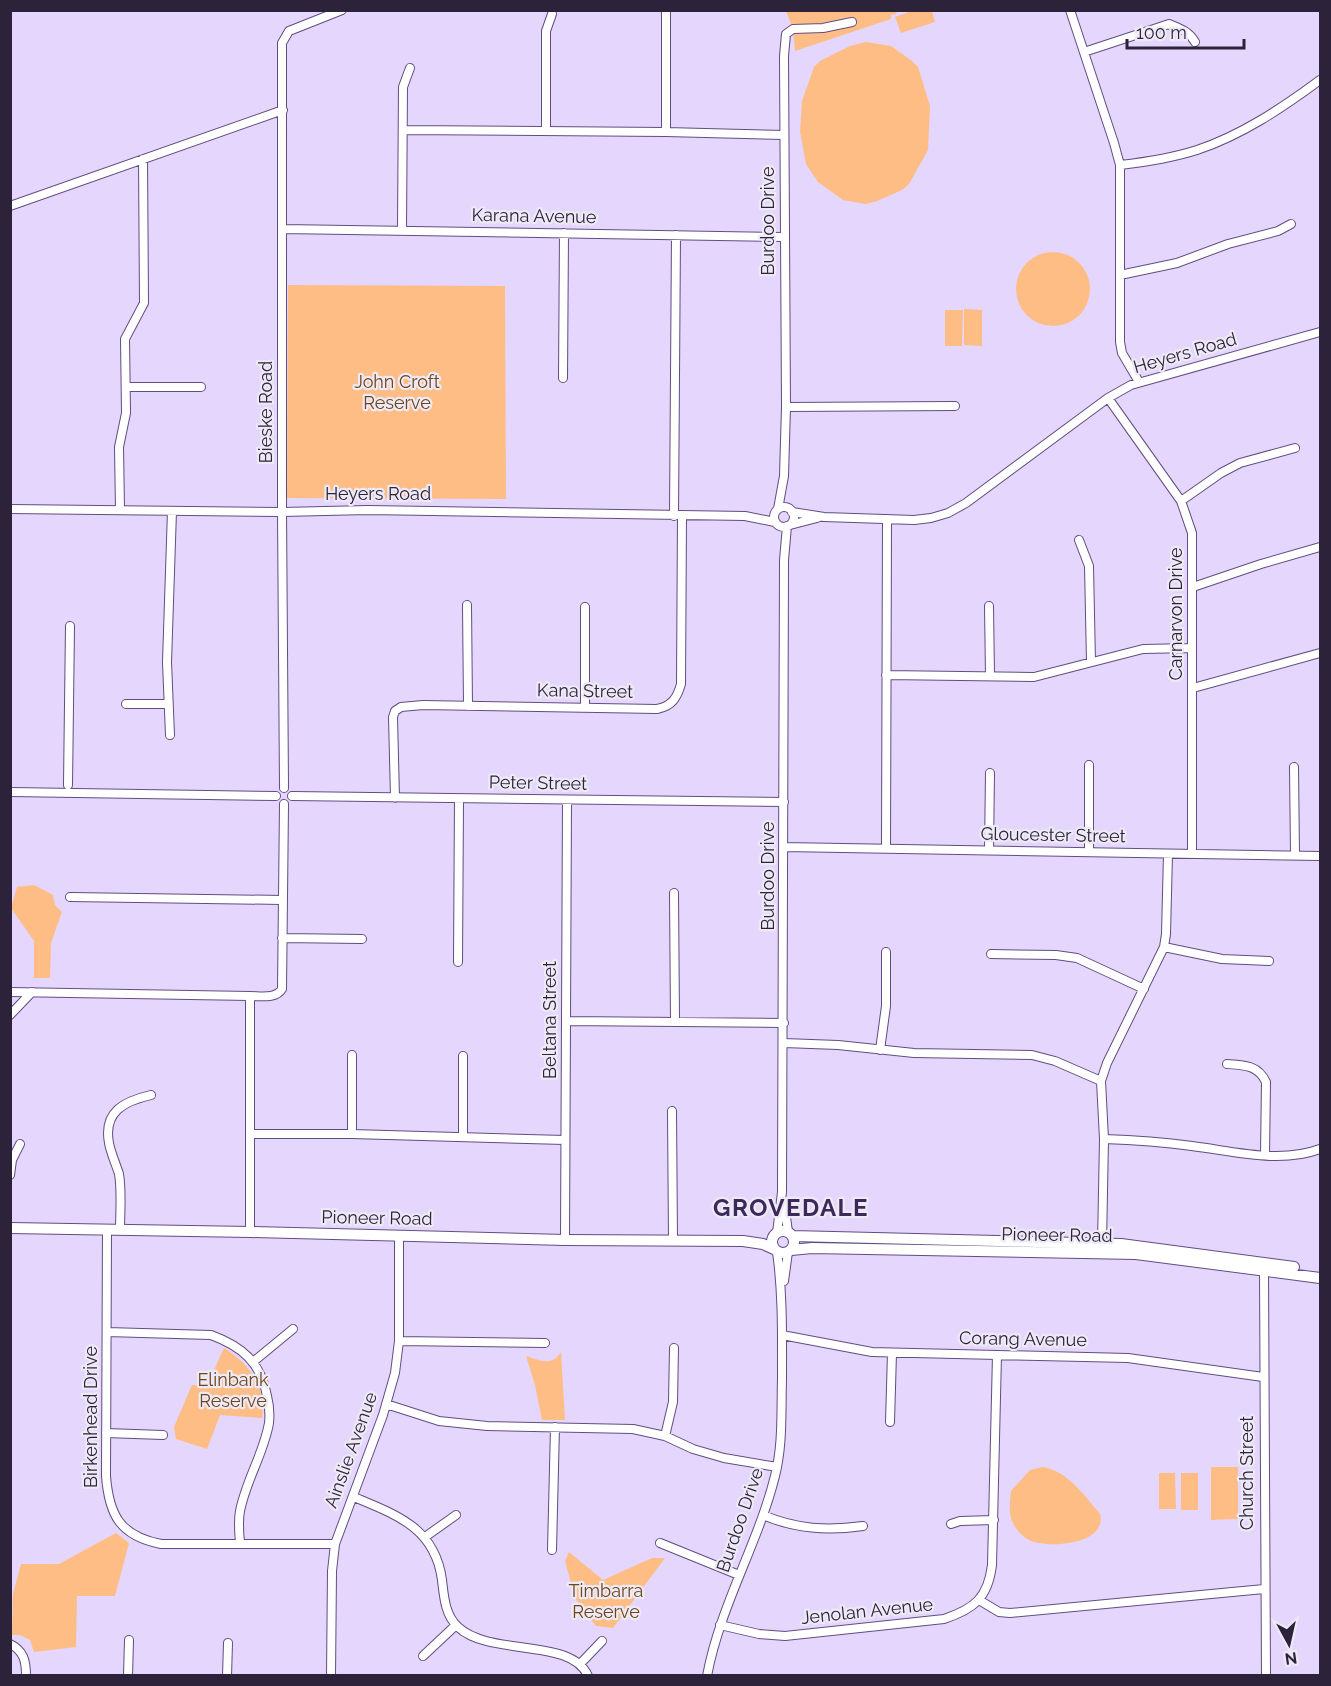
<svg xmlns="http://www.w3.org/2000/svg" width="1331" height="1686" font-family="Raleway,sans-serif">
	<style>
		.green { fill: #febd84 }
		.lines { fill: none; stroke-linecap: round; stroke-linejoin: round }
		.minor-casing { stroke: #624d82; stroke-width: 10 }
		.major-casing { stroke: #624d82; stroke-width: 12 }
		.minor { stroke: #fff; stroke-width: 8 }
		.major { stroke: #fff; stroke-width: 10 }
		.labels { text-anchor: middle; stroke-width: 4.5; stroke-linejoin: round; paint-order: stroke }
		.street-label { font-size: 18px; fill: #2c233b; stroke: #ede9f5 }
		.park-label { font-size: 18px; fill: #6f451d; stroke: #ede9f5 }
		.district-label { font-size: 24px; font-weight: bold; letter-spacing: 1.5px; fill: #3d285a; stroke: #ede9f5 }
	</style>
	<rect width="100%" height="100%" fill="#e4d6fc"/>
	<path class="green" d="M 914,10 L 932,11 L 935,22 L 901,33 L 895,17 Z
		M 786,11 L 897,11 L 896,14 L 891,15 L 891,19 L 795,51 L 793,29 Z
		M 866,42 L 891,46 L 912,61 L 918,67 L 930,106 L 928,150 L 909,184 L 902,190 L 877,201 L 866,204 L 843,200 L 818,182 L 806,164 L 800,132 L 802,101 L 814,67 L 820,61 L 850,46 Z
		M1016 289a37 37 0 1 1 74 0a37 37 0 1 1-74 0Z
		M 288,285 L 505,286 L 506,499 L 287,498 Z
		M 964,309 L 982,310 L 982,346 L 964,345 Z
		M 945,310 L 963,310 L 962,346 L 945,346 Z
		M 34,885 L 53,895 L 55,905 L 62,912 L 51,943 L 50,978 L 34,978 L 34,941 L 11,908 L 17,887 Z
		M 224,1348 C 249,1363 267,1388 262,1418 L 220,1415 L 207,1449 L 176,1439 L 174,1427 L 192,1385 L 207,1386 Z
		M 561,1352 L 565,1420 L 542,1420 L 535,1385 L 526,1356 C 539,1360 552,1367 561,1352 Z
		M 1042,1467 C 1067,1470 1085,1496 1100,1514 C 1108,1545 1046,1549 1029,1540 C 1023,1537 1016,1530 1013,1523 C 1008,1514 1010,1501 1011,1491 L 1030,1470 Z
		M 1211,1467 L 1238,1467 L 1238,1519 L 1211,1520 Z
		M 1159,1473 L 1175,1473 L 1176,1509 L 1159,1509 Z
		M 1181,1473 L 1198,1473 L 1198,1510 L 1181,1510 Z
		M 116,1533 L 129,1543 L 115,1596 L 77,1596 L 76,1647 L 34,1652 L 30,1640 L 20,1635 L 12,1635 L 13,1594 L 21,1564 L 59,1564 Z
		M 569,1552 L 603,1580 L 652,1558 L 665,1558 L 613,1628 L 596,1626 L 575,1598 L 565,1561 Z"/>
	<g class="lines">
		<defs>
			<path id="minor" d="M 666,10 L 666,132
				M 1070,10 L 1114,143 L 1120,165 L 1120,342 L 1122,353 L 1139,382
				M 1084,52 L 1169,24 C 1179,28 1189,31 1195,42
				M 404,130 L 666,132 L 784,135
				M 546,131 L 546,31 L 552,14
				M 1120,165 C 1146,162 1172,158 1197,150 C 1242,135 1282,108 1320,80
				M 10,206 L 283,110
				M 283,229 L 785,237
				M 402,229 L 403,87 L 410,68
				M 1120,275 L 1177,263 L 1228,244 L 1278,231 L 1291,224
				M 563,378 L 564,233
				M 126,387 L 201,387
				M 1108,398 L 1181,501 L 1192,533 L 1192,854
				M 786,407 L 955,406
				M 1181,501 L 1221,473 L 1240,463 L 1295,448
				M774 517a10 10 0 1 1 20 0a10 10 0 1 1-20 0Z
				M 10,509 L 282,512 L 368,510 L 745,516 L 775,522
				M 778,509 L 784,476 L 786,407 L 784,56 L 786,34 L 793,29 L 823,28 L 852,22
				M 120,510 L 119,447 L 126,413 L 125,339 L 144,303 L 143,159
				M 792,512 L 824,517 L 914,520 L 931,518 L 948,513 L 966,503 L 1108,398 L 1131,385 L 1320,332
				M 674,516 L 676,235
				M 790,525 L 817,518
				M 1079,540 L 1089,566 L 1091,662
				M 1193,587 L 1261,564 L 1320,547
				M 467,605 L 468,706
				M 989,606 L 990,676
				M 886,675 L 1034,677 L 1143,649 L 1192,648
				M 1193,688 L 1320,653
				M 126,704 L 168,704
				M 585,708 L 585,607
				M 170,735 L 167,662 L 172,511
				M 1294,767 L 1295,855
				M 68,785 L 70,626
				M 284,788 L 282,512 L 282,43 L 289,31 L 342,10
				M 10,792 L 276,796
				M 292,796 L 784,802
				M 395,798 L 393,717 L 395,711 L 401,707 L 423,705 L 657,709 C 672,706 677,698 681,684 L 682,516
				M 784,847 L 1320,856
				M 886,848 L 887,519
				M 989,850 L 990,773
				M 1089,852 L 1089,765
				M 674,893 L 675,1020
				M 70,897 L 282,900
				M 282,938 L 362,939
				M 1164,947 L 1222,959 L 1269,961
				M 991,954 L 1056,955 L 1077,958 L 1144,989
				M 458,962 L 459,799
				M 10,992 L 250,996 C 261,996 276,999 282,989 L 284,804
				M 10,1015 L 32,992
				M 566,1021 L 784,1023
				M 784,1043 L 838,1045 L 914,1053 L 1032,1055 L 1055,1061 L 1101,1081
				M 880,1050 L 886,1006 L 886,952
				M 1227,1064 C 1244,1065 1258,1065 1266,1082 L 1265,1155
				M 672,1111 L 673,1241
				M 251,1134 L 352,1134 L 565,1140
				M 352,1134 L 352,1055
				M 463,1137 L 463,1056
				M 1104,1139 C 1133,1140 1162,1142 1192,1146 C 1233,1151 1280,1164 1320,1149
				M 10,1175 L 12,1160 L 20,1144
				M 784,1202 L 788,1232
				M 107,1229 L 106,1476 C 109,1515 120,1536 161,1544 L 335,1544
				M 120,1230 C 120,1212 122,1192 119,1174 C 116,1164 111,1154 109,1143 C 103,1111 125,1101 151,1095
				M 250,1232 L 250,996
				M 777,1233 L 782,1192 L 784,560 L 787,526
				M 565,1240 L 567,800
				M 1102,1244 L 1104,1139 L 1101,1081 L 1107,1063 L 1164,947 L 1166,934 L 1168,854
				M 1264,1271 L 1266,1676
				M 784,1281 L 788,1252
				M 107,1332 L 211,1335 C 241,1346 261,1362 267,1396 C 269,1404 270,1414 269,1423 C 264,1453 246,1480 240,1511 C 238,1521 239,1532 240,1543
				M 782,1335 L 872,1352 L 1128,1358 L 1263,1377
				M 399,1341 L 545,1343
				M 253,1362 L 293,1329
				M 386,1404 L 439,1421 L 487,1426 L 633,1429 L 665,1436 L 693,1449 L 724,1458 L 777,1467
				M 890,1422 L 892,1353
				M 106,1433 L 163,1435
				M 665,1436 L 673,1402 L 674,1348
				M 354,1497 C 397,1515 435,1528 442,1580 C 444,1597 445,1615 458,1627 C 490,1657 571,1637 588,1676
				M 763,1515 C 796,1529 827,1531 863,1526
				M 951,1524 L 960,1521 L 994,1520
				M 425,1537 L 456,1515
				M 660,1543 L 739,1575
				M 552,1550 L 555,1427
				M 979,1600 L 999,1612 L 1010,1613 L 1264,1589
				M 720,1625 L 759,1634 L 785,1636 L 944,1619 C 974,1609 988,1598 992,1565 L 997,1355
				M 10,1644 C 24,1651 26,1661 26,1676
				M 423,1656 L 456,1625
				M 580,1664 L 602,1641
				M 128,1676 L 129,1640
				M 227,1676 L 228,1643
				M 331,1676 L 332,1571 L 335,1544 L 383,1415 L 395,1373 L 399,1341 L 399,1235
				M 707,1676 C 720,1606 758,1544 775,1476 C 783,1445 781,1412 782,1380 C 782,1337 783,1295 777,1252"/>
			<path id="major" d="M 10,1228 L 250,1232 L 565,1240 L 743,1241 L 763,1244 L 774,1249
				M772 1242a11 11 0 1 1 22 0a11 11 0 1 1-22 0Z
				M 792,1236 L 1121,1244 L 1294,1267
				M 791,1250 L 812,1248 L 1136,1254 L 1320,1278"/>
		</defs>
		<use href="#minor" class="minor-casing"/>
		<use href="#major" class="major-casing"/>
		<use href="#minor" class="minor"/>
		<use href="#major" class="major"/>
	</g>
	<g class="labels">
		<g class="street-label">
			<text transform="translate(534 216) rotate(1)" y="6">Karana Avenue</text>
			<text transform="translate(768 221) rotate(-90)" y="6">Burdoo Drive</text>
			<text transform="translate(1185 353) rotate(-16)" y="6">Heyers Road</text>
			<text transform="translate(266 412) rotate(-90)" y="6">Bieske Road</text>
			<text x="378" y="500">Heyers Road</text>
			<text transform="translate(1176 614) rotate(-90)" y="6">Carnarvon Drive</text>
			<text transform="translate(585 691) rotate(1)" y="6">Kana Street</text>
			<text transform="translate(538 783) rotate(1)" y="6">Peter Street</text>
			<text transform="translate(1053 835) rotate(1)" y="6">Gloucester Street</text>
			<text transform="translate(768 876) rotate(-90)" y="6">Burdoo Drive</text>
			<text transform="translate(550 1020) rotate(-90)" y="6">Beltana Street</text>
			<text transform="translate(377 1218) rotate(1)" y="6">Pioneer Road</text>
			<text transform="translate(1057 1235) rotate(1)" y="6">Pioneer Road</text>
			<text transform="translate(1023 1339) rotate(1)" y="6">Corang Avenue</text>
			<text transform="translate(91 1417) rotate(-90)" y="6">Birkenhead Drive</text>
			<text transform="translate(351 1450) rotate(-70)" y="6">Ainslie Avenue</text>
			<text transform="translate(1247 1473) rotate(-90)" y="6">Church Street</text>
			<text transform="translate(740 1520) rotate(-71)" y="6">Burdoo Drive</text>
			<text transform="translate(867 1611) rotate(-6)" y="6">Jenolan Avenue</text>
		</g>
		<g class="park-label">
			<text x="397" y="388">John Croft<tspan x="397" dy="21">Reserve</tspan></text>
			<text x="233" y="1386">Elinbank<tspan x="233" dy="21">Reserve</tspan></text>
			<text x="606" y="1597">Timbarra<tspan x="606" dy="21">Reserve</tspan></text>
		</g>
		<g class="district-label">
			<text x="791" y="1216">GROVEDALE</text>
		</g>
	</g>
	<rect width="1331" height="1686" fill="none" stroke="#2c233b" stroke-width="24"/>
	<g transform="translate(1289 1644) rotate(172)" stroke="#ede9f5" stroke-width="4.5" paint-order="stroke">
	<path d="M0-4.5L10 22L0 15L-10 22Z" fill="#2c233b"/>
	<text y="-9" font-size="16" font-weight="bold" text-anchor="middle" fill="#2c233b">N</text>
	</g>
	<path d="M1127 39v9h117v-9" fill="none" stroke="#2c233b" stroke-width="3"/>
	<text x="1136" y="39" font-size="18" fill="#2c233b" stroke="#ede9f5" stroke-width="4.5" paint-order="stroke">100 m</text>
</svg>
